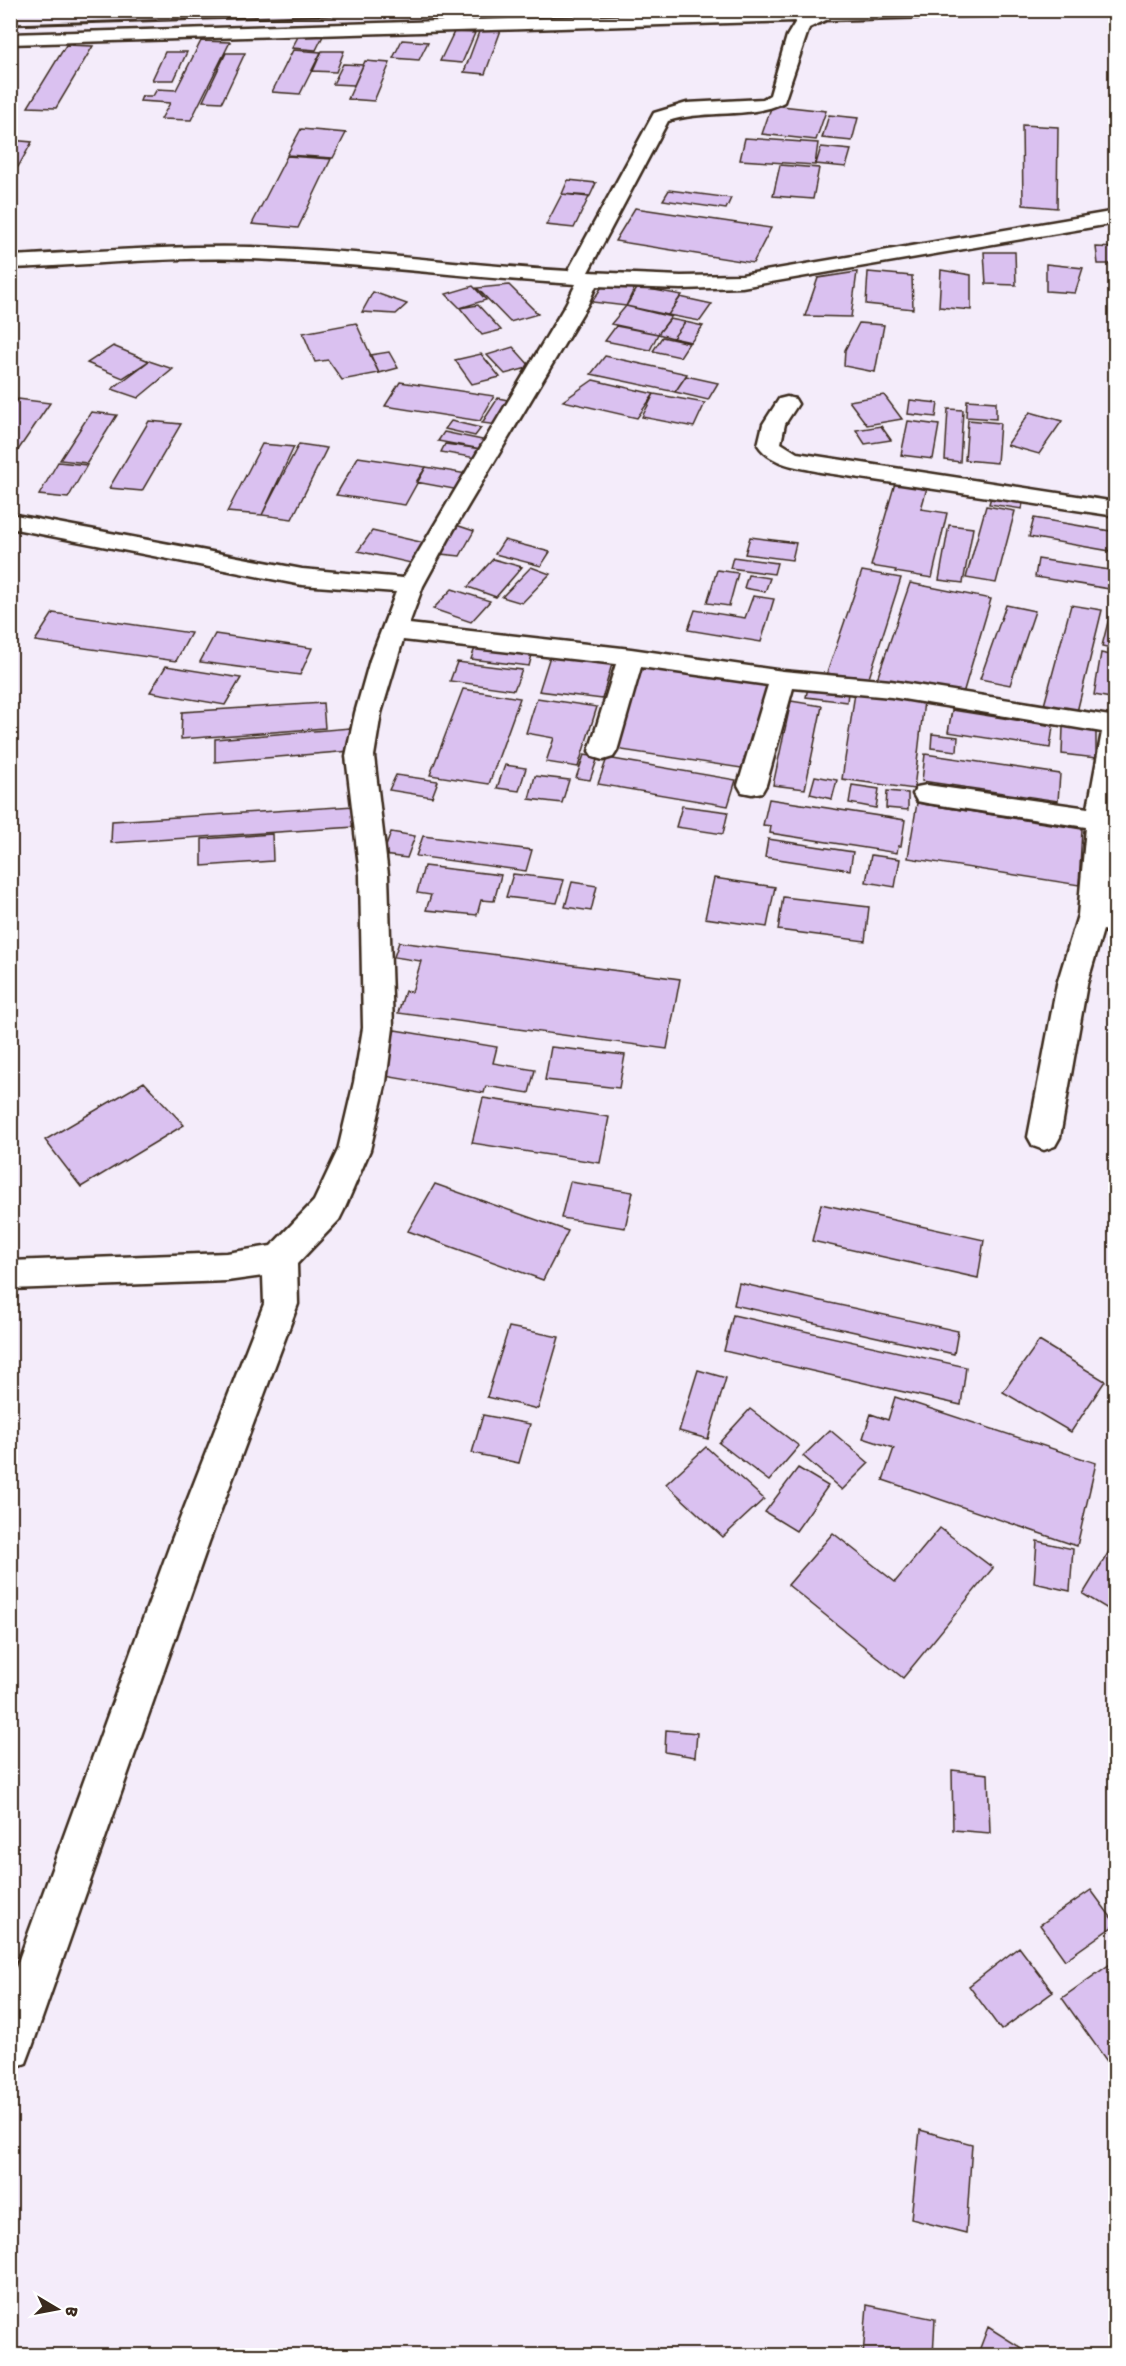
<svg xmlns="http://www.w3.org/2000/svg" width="1126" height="2366" font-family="'Shantell Sans',sans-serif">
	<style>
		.building { fill: #dac1f0; stroke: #3b2a1e; stroke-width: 1.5 }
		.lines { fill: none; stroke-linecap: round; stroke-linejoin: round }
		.minor-casing { stroke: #3b2a1e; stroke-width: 5 }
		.minor { fill: #fff; fill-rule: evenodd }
		.rail { stroke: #3b2a1e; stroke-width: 3 }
	</style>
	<rect width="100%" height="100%" fill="#f4ecfa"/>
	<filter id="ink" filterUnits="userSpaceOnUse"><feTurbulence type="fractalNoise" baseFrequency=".0167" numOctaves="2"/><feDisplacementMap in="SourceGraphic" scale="12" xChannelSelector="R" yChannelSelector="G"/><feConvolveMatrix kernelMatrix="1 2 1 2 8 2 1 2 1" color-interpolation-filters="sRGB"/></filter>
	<g filter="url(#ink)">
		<path class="building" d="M 480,29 L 501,30 L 485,74 L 464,72 Z
			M 454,32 L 475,33 L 462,63 L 440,61 Z
			M 300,33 L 324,34 L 316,50 L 292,48 Z
			M 402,40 L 428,42 L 419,60 L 393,58 Z
			M 201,41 L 230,42 L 191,120 L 161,119 L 170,103 L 140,101 L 142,96 L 153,96 L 157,89 L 176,90 Z
			M 66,45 L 93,46 L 56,108 L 28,107 Z
			M 293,50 L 321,52 L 300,94 L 272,92 Z
			M 322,51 L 344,51 L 336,72 L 313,71 Z
			M 165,52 L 187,52 L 174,80 L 152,80 Z
			M 226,53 L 245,53 L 222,102 L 203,101 Z
			M 365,61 L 390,63 L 374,101 L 348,99 Z
			M 343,64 L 363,65 L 354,85 L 333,84 Z
			M 772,105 L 826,111 L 816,140 L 762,134 Z
			M 829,115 L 858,118 L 852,141 L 822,138 Z
			M 1022,125 L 1058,127 L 1057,208 L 1023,205 Z
			M 301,129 L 346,133 L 333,158 L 287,155 Z
			M 745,138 L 818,143 L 815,165 L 740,160 Z
			M 10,140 L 32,142 L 18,167 L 10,166 Z
			M 821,147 L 851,150 L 846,167 L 816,164 Z
			M 287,156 L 331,159 L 298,228 L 252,224 Z
			M 780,165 L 819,168 L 813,199 L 773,196 Z
			M 568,180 L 596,183 L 590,196 L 562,194 Z
			M 669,190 L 731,198 L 726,209 L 663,200 Z
			M 562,194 L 589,197 L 574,228 L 546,225 Z
			M 635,208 L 771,228 L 753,263 L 615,241 Z
			M 1096,247 L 1116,248 L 1116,264 L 1098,264 Z
			M 984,252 L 1015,252 L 1016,285 L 986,284 Z
			M 1046,264 L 1083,268 L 1075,293 L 1046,291 Z
			M 941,270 L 971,275 L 971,310 L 939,307 Z
			M 857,272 L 851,317 L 805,316 L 818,278 Z
			M 868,272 L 912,276 L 913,309 L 866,304 Z
			M 605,282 L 635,287 L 626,306 L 592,302 Z
			M 509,285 L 538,314 L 510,322 L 477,288 Z
			M 473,286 L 486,300 L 460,308 L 446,294 Z
			M 638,287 L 682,295 L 668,315 L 626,306 Z
			M 373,292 L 407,304 L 396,314 L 362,312 Z
			M 680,297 L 712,304 L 700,321 L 668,315 Z
			M 478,305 L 501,330 L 482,335 L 460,308 Z
			M 626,306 L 671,317 L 658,334 L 611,324 Z
			M 670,319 L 685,322 L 673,338 L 658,334 Z
			M 685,322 L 703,326 L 691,342 L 673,338 Z
			M 356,323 L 379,373 L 342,380 L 328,360 L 315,362 L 303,333 Z
			M 859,323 L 884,325 L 875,372 L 844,366 L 845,350 Z
			M 616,326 L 658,334 L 650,350 L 605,341 Z
			M 662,337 L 689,343 L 680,357 L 653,351 Z
			M 113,346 L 149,361 L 123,378 L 87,363 Z
			M 513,347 L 531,367 L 505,374 L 487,355 Z
			M 389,352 L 398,368 L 379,373 L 370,355 Z
			M 481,354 L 500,377 L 472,384 L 455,360 Z
			M 605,356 L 687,374 L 675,392 L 591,374 Z
			M 149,361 L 173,369 L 138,398 L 112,389 Z
			M 686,376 L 718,383 L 708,400 L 675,392 Z
			M 593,380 L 654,394 L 637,418 L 563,401 Z
			M 400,382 L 494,396 L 480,421 L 385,406 Z
			M 654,394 L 705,403 L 694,427 L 642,417 Z
			M 884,395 L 902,419 L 867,425 L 849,401 Z
			M 498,398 L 513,401 L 498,425 L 482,423 Z
			M 18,399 L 50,403 L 10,462 L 10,411 Z
			M 910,400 L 938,403 L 936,417 L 908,414 Z
			M 967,400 L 996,402 L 996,419 L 966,417 Z
			M 948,409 L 963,410 L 960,462 L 945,460 Z
			M 91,412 L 117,415 L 87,463 L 60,460 Z
			M 1030,412 L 1062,421 L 1039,454 L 1007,445 Z
			M 968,420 L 1000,423 L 997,463 L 965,460 Z
			M 149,421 L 181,424 L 142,491 L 109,488 Z
			M 451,421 L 481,428 L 475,436 L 445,429 Z
			M 908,421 L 939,425 L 933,459 L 901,455 Z
			M 881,426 L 891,440 L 865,444 L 856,430 Z
			M 444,432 L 487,441 L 481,449 L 438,441 Z
			M 262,444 L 294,447 L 262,515 L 227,512 Z
			M 299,444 L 327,448 L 292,519 L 262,515 Z
			M 445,444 L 481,449 L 476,458 L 441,452 Z
			M 358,457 L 426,467 L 405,505 L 336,495 Z
			M 58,462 L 87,465 L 68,498 L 39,495 Z
			M 426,467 L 467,474 L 459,490 L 416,482 Z
			M 895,483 L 927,488 L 921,509 L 947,513 L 932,578 L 895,572 L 896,570 L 871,566 Z
			M 991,497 L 1023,501 L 1022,509 L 989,504 Z
			M 986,506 L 1015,511 L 996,583 L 966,578 Z
			M 1034,518 L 1116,532 L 1116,552 L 1029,537 Z
			M 444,521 L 474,531 L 460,556 L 431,553 Z
			M 949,525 L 973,528 L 963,583 L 939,580 Z
			M 372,531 L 429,544 L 415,564 L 358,551 Z
			M 750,537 L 796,543 L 792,560 L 745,554 Z
			M 504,540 L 550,552 L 541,566 L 495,554 Z
			M 733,557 L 777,563 L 774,574 L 730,568 Z
			M 493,559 L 522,567 L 496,597 L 468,587 Z
			M 1038,559 L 1116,571 L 1116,590 L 1035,577 Z
			M 531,567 L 550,574 L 522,603 L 502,597 Z
			M 717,570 L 738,573 L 729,606 L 707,603 Z
			M 862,571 L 901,578 L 868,681 L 827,673 Z
			M 748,575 L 770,578 L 765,592 L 744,588 Z
			M 910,583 L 991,599 L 962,697 L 877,679 Z
			M 452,589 L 490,601 L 471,622 L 433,609 Z
			M 753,596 L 774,599 L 761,642 L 688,630 L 695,610 L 745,618 Z
			M 1006,605 L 1035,611 L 1010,685 L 980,679 Z
			M 1071,605 L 1102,610 L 1076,716 L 1043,709 Z
			M 1111,610 L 1116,611 L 1116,649 L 1102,646 Z
			M 53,613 L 191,633 L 176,661 L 35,641 Z
			M 215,634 L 312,648 L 300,675 L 200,662 Z
			M 475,648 L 532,655 L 529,666 L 471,659 Z
			M 1101,653 L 1116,656 L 1111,698 L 1094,695 Z
			M 550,656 L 612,664 L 602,699 L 539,691 Z
			M 457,662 L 522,670 L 514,690 L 450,681 Z
			M 166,666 L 241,678 L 225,705 L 150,692 Z
			M 641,667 L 770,685 L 748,769 L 615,749 Z
			M 808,687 L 848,692 L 847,702 L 806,697 Z
			M 463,689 L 520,698 L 489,784 L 430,775 Z
			M 855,693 L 924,701 L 914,789 L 842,779 Z
			M 537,698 L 597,707 L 578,767 L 546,762 L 554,738 L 526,733 Z
			M 791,701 L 822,706 L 805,789 L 773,785 Z
			M 323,703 L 325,728 L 181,739 L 182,712 Z
			M 952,710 L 1053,726 L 1050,748 L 948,732 Z
			M 1063,727 L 1096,730 L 1096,758 L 1062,754 Z
			M 350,728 L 351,751 L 215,762 L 215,739 Z
			M 932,734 L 958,737 L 957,751 L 931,748 Z
			M 925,754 L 1060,774 L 1058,801 L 922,781 Z
			M 584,755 L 598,757 L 590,780 L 576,778 Z
			M 607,758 L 736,780 L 728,806 L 598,784 Z
			M 505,765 L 526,768 L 519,791 L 497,788 Z
			M 396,775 L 438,781 L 432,797 L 389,790 Z
			M 535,776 L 569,780 L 562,803 L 529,799 Z
			M 815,776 L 837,780 L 832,799 L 810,794 Z
			M 852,785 L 879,789 L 876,808 L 849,803 Z
			M 887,791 L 908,793 L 908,810 L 886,808 Z
			M 769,799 L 905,820 L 901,846 L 898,846 L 897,853 L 770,833 L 771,826 L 763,825 Z
			M 917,803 L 1082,829 L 1079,885 L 908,858 Z
			M 354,806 L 355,827 L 111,843 L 112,821 Z
			M 682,806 L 728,812 L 723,834 L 676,827 Z
			M 391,832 L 415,836 L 407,858 L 383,855 Z
			M 272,834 L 273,861 L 202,866 L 202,839 Z
			M 423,836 L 532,850 L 526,871 L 416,856 Z
			M 768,839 L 853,852 L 850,870 L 765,857 Z
			M 871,855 L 900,859 L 895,887 L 866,882 Z
			M 424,866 L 501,875 L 494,901 L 481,900 L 477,915 L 426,910 L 431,895 L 417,893 Z
			M 513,874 L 564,880 L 557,903 L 506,897 Z
			M 714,878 L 775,887 L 767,927 L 705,918 Z
			M 572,882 L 597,886 L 591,911 L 565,907 Z
			M 783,897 L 869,907 L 865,941 L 778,930 Z
			M 399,942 L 680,979 L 667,1049 L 398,1013 L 405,991 L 412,992 L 421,961 L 394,957 Z
			M 395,1030 L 497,1047 L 493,1063 L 535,1070 L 529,1093 L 486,1086 L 484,1093 L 379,1075 Z
			M 1116,1043 L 1116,1074 L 1109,1073 Z
			M 551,1047 L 625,1055 L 619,1088 L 545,1080 Z
			M 144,1082 L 184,1125 L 81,1187 L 45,1140 Z
			M 483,1098 L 609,1117 L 600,1163 L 472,1143 Z
			M 570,1182 L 633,1192 L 625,1228 L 561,1218 Z
			M 435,1184 L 568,1231 L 543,1280 L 408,1231 Z
			M 821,1204 L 984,1240 L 978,1278 L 812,1241 Z
			M 739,1283 L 958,1331 L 954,1354 L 734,1305 Z
			M 733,1315 L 966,1367 L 961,1405 L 724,1351 Z
			M 509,1327 L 559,1337 L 538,1409 L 487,1397 Z
			M 1039,1341 L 1105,1381 L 1071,1432 L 1003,1392 Z
			M 698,1370 L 726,1378 L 708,1439 L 679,1431 Z
			M 895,1397 L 1096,1463 L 1077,1546 L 883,1480 L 894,1448 L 863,1438 L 871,1414 L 888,1420 Z
			M 750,1409 L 799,1446 L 769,1481 L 719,1443 Z
			M 483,1415 L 530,1424 L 519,1463 L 472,1453 Z
			M 830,1430 L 869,1463 L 842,1490 L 803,1456 Z
			M 706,1447 L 764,1499 L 723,1537 L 666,1484 Z
			M 798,1468 L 828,1486 L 796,1531 L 765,1512 Z
			M 940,1528 L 993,1568 L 903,1678 L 788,1585 L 833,1533 L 895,1582 Z
			M 1116,1540 L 1116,1614 L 1083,1594 Z
			M 1037,1541 L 1073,1549 L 1070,1591 L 1034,1583 Z
			M 666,1730 L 697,1733 L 695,1757 L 665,1752 Z
			M 952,1770 L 988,1774 L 990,1833 L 953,1830 Z
			M 1091,1890 L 1116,1924 L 1065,1960 L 1040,1925 Z
			M 1019,1947 L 1053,1992 L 1001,2030 L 969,1986 Z
			M 1116,1960 L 1116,2074 L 1062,1998 Z
			M 920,2130 L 972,2144 L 966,2233 L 911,2219 Z
			M 867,2305 L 935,2319 L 933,2356 L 863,2356 Z
			M 988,2327 L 1034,2356 L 977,2356 Z"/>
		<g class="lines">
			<defs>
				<path id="minor" d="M 810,10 L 1011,10 L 1003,15 L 826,20 L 809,28 L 784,102 C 754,119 705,109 668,121 L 588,272 L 681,276 L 742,275 L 1116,211 L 1116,223 L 742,287 L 681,289 L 596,286 L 588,304 L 453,531 L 423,586 L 409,624 L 631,649 L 783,671 L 891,681 L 1116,717 L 1116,809 L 1108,909 L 1116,912 L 1116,933 L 1103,930 L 1087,984 L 1060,1137 L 1055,1146 L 1044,1150 L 1033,1146 L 1028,1137 L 1057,984 L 1078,915 L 1086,827 L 927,803 L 917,801 L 913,794 L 917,787 L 927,785 L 1088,808 L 1102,732 L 891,697 L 793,688 L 766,785 L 762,792 L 752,794 L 742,792 L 738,785 L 768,685 L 641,667 L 617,751 L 613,757 L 603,760 L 593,757 L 589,751 L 616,664 L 403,640 L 381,713 L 374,756 L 388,875 L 393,1028 L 386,1082 L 370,1150 L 344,1210 L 339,1220 L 297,1264 L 298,1304 L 209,1542 L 32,2047 L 26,2063 L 10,2069 L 10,1984 L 171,1542 L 264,1304 L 263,1276 L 227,1281 L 10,1289 L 10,1261 L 227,1253 L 271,1246 L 314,1201 L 338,1150 L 354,1082 L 363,1028 L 360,875 L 346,756 L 355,713 L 370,660 L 396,592 L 302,585 L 10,528 L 10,514 L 302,569 L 403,578 L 566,304 L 576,284 C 468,278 361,263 252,259 C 172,256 91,265 10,268 L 10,256 C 90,252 171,245 251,247 C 357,250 462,265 568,271 L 654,113 L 687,103 L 763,99 L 770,95 L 787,36 L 796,21 L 10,44 L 10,34 Z
					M 787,397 L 795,399 L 798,404 L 785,424 L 781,443 L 797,453 L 1116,502 L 1116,516 L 820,472 C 799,467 771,465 758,445 L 763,424 L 779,399 Z"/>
			</defs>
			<use href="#minor" class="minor-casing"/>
			<use href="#minor" class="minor"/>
			<path class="rail" d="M 10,25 L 506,10"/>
		</g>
	</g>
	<rect width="1126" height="2366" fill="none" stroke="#fff" stroke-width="36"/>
	<rect x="18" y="18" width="1090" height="2330" fill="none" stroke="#3b2a1e" stroke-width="2" filter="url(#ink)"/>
	<g transform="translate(57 2309) rotate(100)" stroke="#ffffff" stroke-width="4.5" paint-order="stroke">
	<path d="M0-4.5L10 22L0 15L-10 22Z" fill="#3b2a1e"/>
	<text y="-9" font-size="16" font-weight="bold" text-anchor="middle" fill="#3b2a1e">B</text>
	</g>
</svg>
